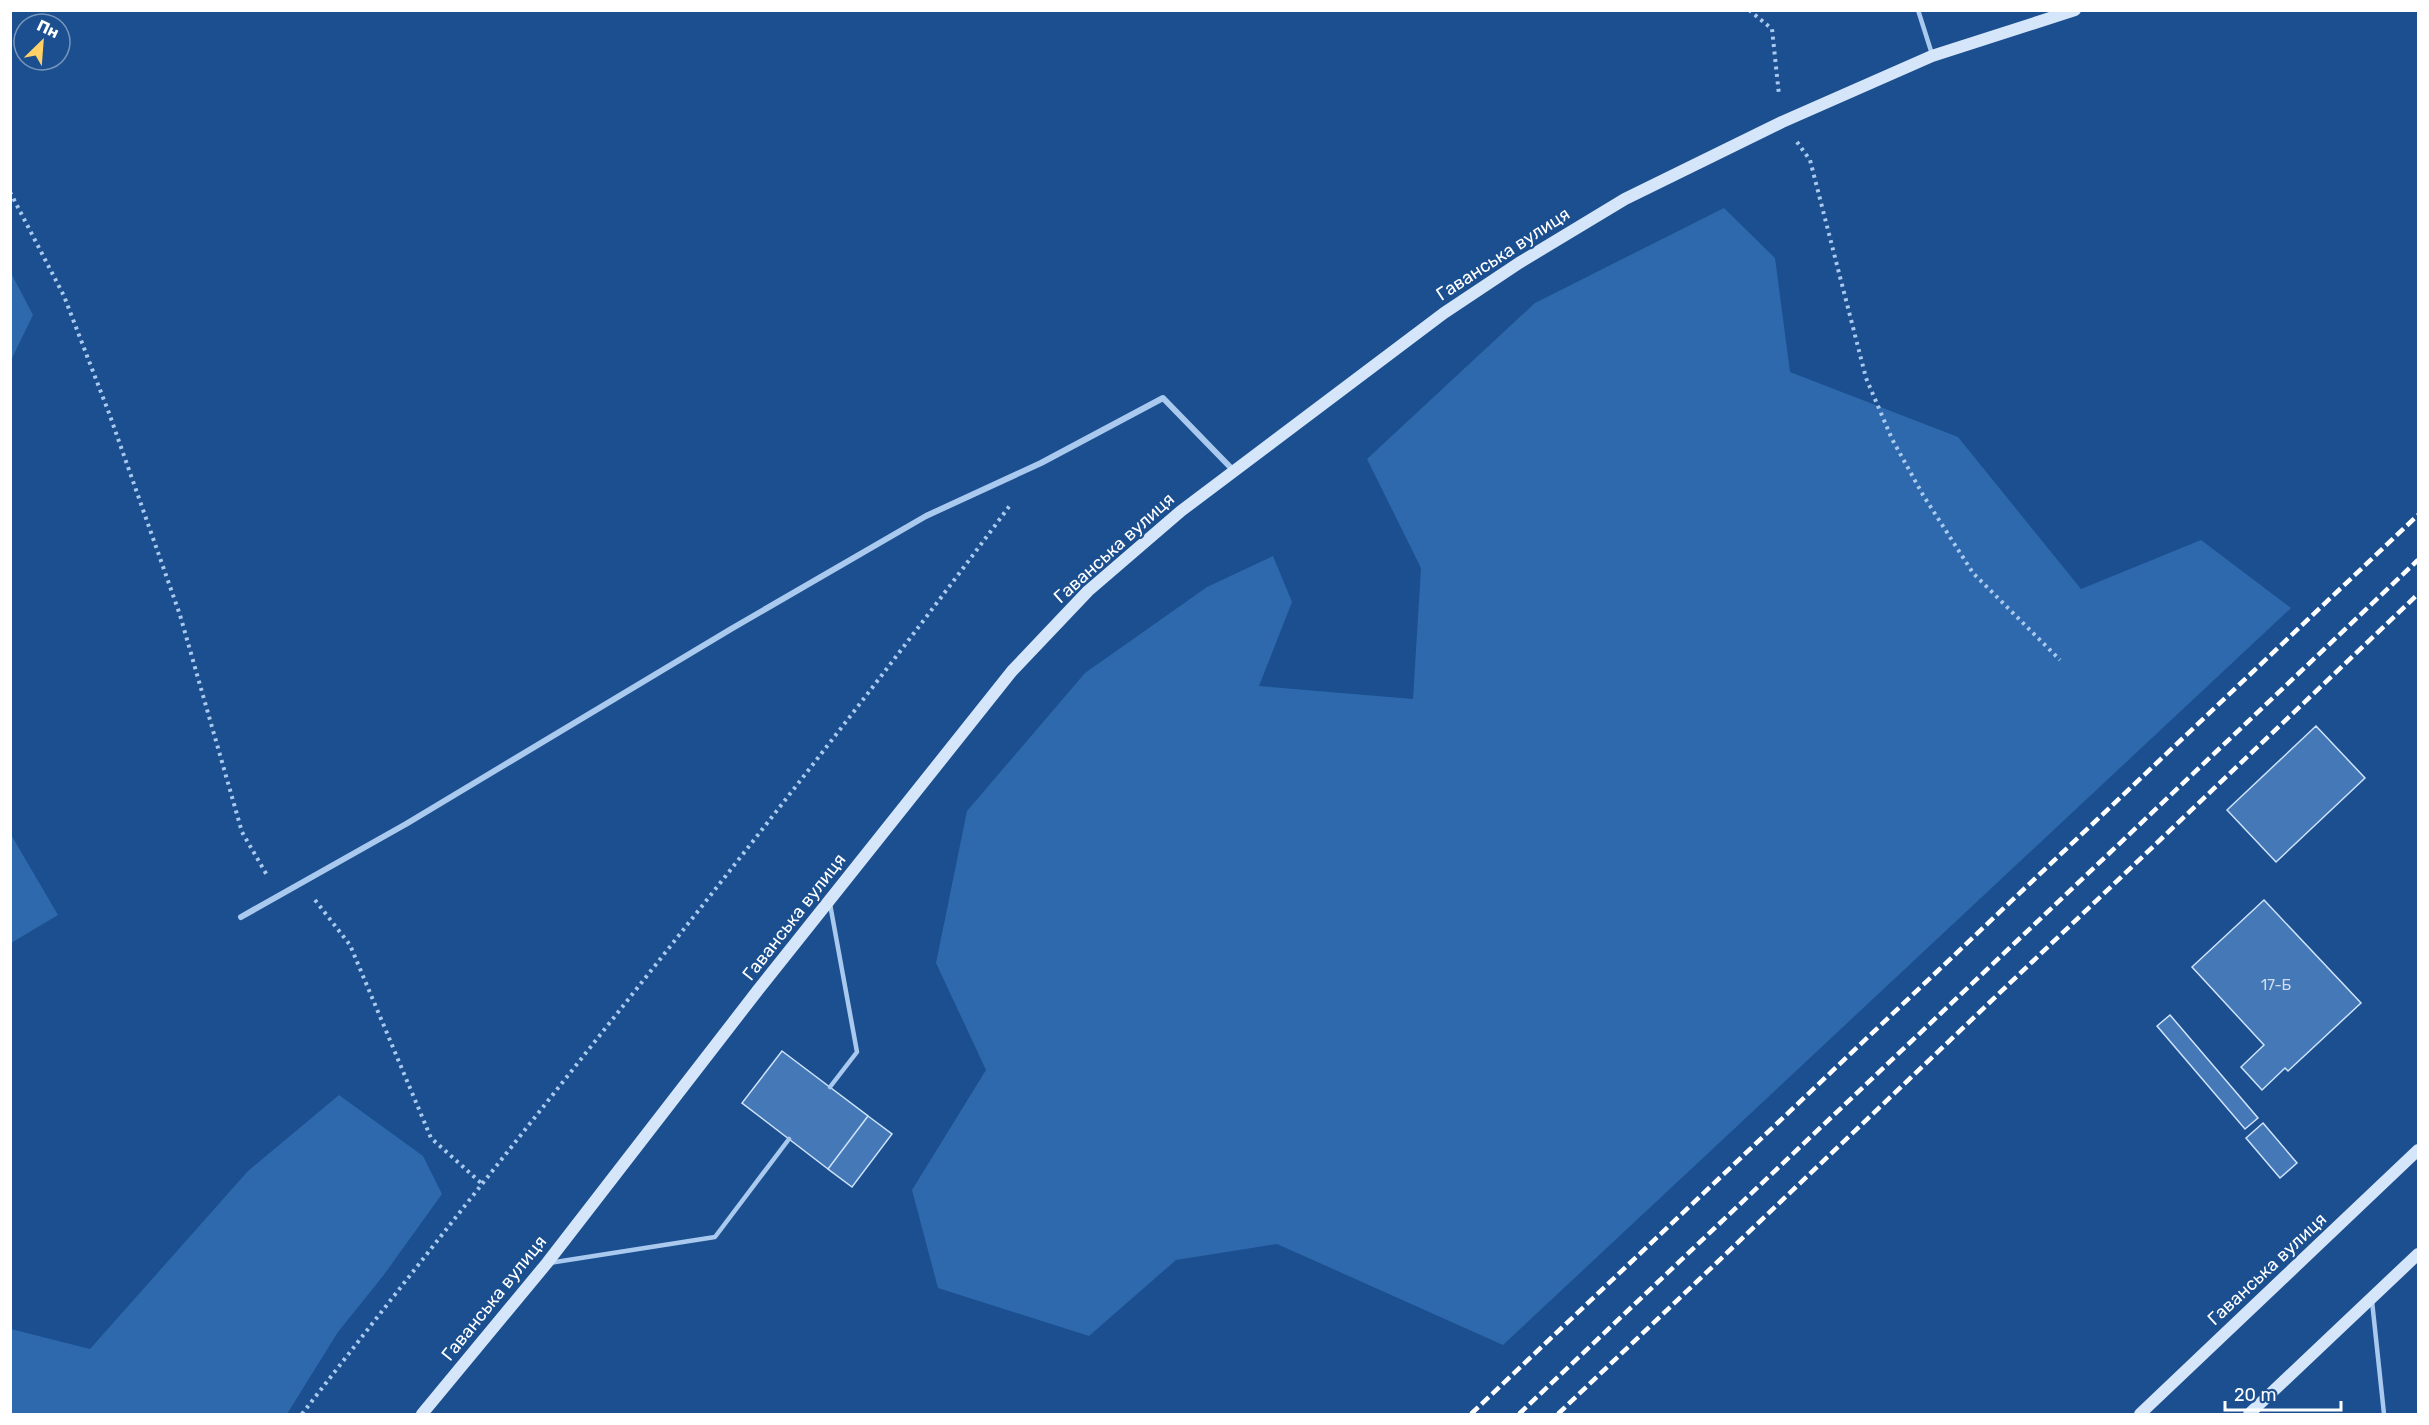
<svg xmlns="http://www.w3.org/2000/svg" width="2429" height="1425" font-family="Rubik,sans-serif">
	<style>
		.green { fill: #2e69ad }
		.building { fill: #4478b7; stroke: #cfe3fa; stroke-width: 1.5 }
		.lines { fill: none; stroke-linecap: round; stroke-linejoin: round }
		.path { stroke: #a9c9ee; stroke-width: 4; stroke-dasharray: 3 4.5; stroke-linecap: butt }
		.lane { stroke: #a9c9ee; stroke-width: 4.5 }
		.street { stroke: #a9c9ee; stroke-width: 6 }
		.secondary { stroke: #d6e6fa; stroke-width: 12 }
		.rail { stroke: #fff; stroke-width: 4.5; stroke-dasharray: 10 4.5; stroke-linecap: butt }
		.labels { text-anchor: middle; stroke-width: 4.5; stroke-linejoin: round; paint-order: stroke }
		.number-label { font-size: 15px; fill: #d0dded }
		.street-label { font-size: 18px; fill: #fff; stroke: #1b4f8f }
	</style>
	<rect width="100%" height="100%" fill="#1b4f8f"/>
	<path class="green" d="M 1724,208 L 1775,258 L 1790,372 L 1958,437 L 2081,589 L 2201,540 L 2291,608 L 1503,1345 L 1277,1244 L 1176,1260 L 1089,1336 L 938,1288 L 912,1190 L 986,1070 L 936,963 L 967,811 L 1085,673 L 1207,587 L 1273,556 L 1292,602 L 1259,686 L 1413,699 L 1421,568 L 1367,459 L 1535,303 Z
		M 10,271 L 33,315 L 11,360 L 10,360 Z
		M 10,833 L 58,915 L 11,943 L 10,943 Z
		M 339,1095 L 423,1156 L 442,1194 L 383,1276 L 338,1332 L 287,1414 L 11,1414 L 11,1329 L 90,1349 L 248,1171 Z"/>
	<path class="building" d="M 2316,726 L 2365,778 L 2276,862 L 2227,810 Z
		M 2264,900 L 2361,1003 L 2288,1071 L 2285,1068 L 2262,1090 L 2241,1067 L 2264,1045 L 2192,967 Z
		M 2170,1015 L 2258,1118 L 2245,1129 L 2157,1026 Z
		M 782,1051 L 868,1116 L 828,1169 L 742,1103 Z
		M 868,1116 L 892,1134 L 852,1187 L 828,1169 Z
		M 2263,1123 L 2297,1163 L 2280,1178 L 2246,1138 Z"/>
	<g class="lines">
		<path class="path" d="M 1749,10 L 1772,29 L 1779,95
			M 1797,142 L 1810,160 L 1866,378 L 1892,439 L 1923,495 L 1973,573 L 2060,660
			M 10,192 L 64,296 L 109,413 L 180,615 L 242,832 L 268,877
			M 315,900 L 350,945 L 431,1138 L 481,1183
			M 302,1414 C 537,1110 782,813 1011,504"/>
		<path class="lane" d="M 1918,10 L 1932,54
			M 830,1087 L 857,1052 L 830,904
			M 549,1263 L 715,1237 L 789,1139
			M 2372,1301 L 2384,1414"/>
		<path class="street" d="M 241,917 L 406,824 L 731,629 L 926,516 L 1041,463 L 1163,398 L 1234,471"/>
		<path class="secondary" d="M 422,1414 L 547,1263 L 758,990 L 1012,671 L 1088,591 L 1181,511 L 1444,313 L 1519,263 L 1625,199 L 1782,122 L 1932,56 L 2075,10
			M 2140,1414 L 2418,1150
			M 2249,1414 L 2418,1254"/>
		<path class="rail" d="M 1471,1414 L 2418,515
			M 1519,1414 L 2418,560
			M 1558,1414 L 2418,594"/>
	</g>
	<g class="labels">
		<g class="number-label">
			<text x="2276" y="990">17-Б</text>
		</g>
		<g class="street-label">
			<text transform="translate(1503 254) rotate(-33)" y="6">Гаванська вулиця</text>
			<text transform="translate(1114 548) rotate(-42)" y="6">Гаванська вулиця</text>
			<text transform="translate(794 917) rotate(-52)" y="6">Гаванська вулиця</text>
			<text transform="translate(2267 1269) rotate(-43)" y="6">Гаванська вулиця</text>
			<text transform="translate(494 1298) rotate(-51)" y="6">Гаванська вулиця</text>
		</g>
	</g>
	<rect width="2429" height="1425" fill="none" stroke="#ffffff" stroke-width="24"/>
	<g transform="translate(42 42) rotate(25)"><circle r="28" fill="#1b4f8f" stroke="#7695bc" stroke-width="1.5"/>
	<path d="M0-4.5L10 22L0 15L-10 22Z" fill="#ffd166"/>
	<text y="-9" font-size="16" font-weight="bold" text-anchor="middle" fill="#ffffff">Пн</text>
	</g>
	<path d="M2225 1401v9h116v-9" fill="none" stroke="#ffffff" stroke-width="3"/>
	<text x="2234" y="1401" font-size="18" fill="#ffffff" stroke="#1b4f8f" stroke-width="4.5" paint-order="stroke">20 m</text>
</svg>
